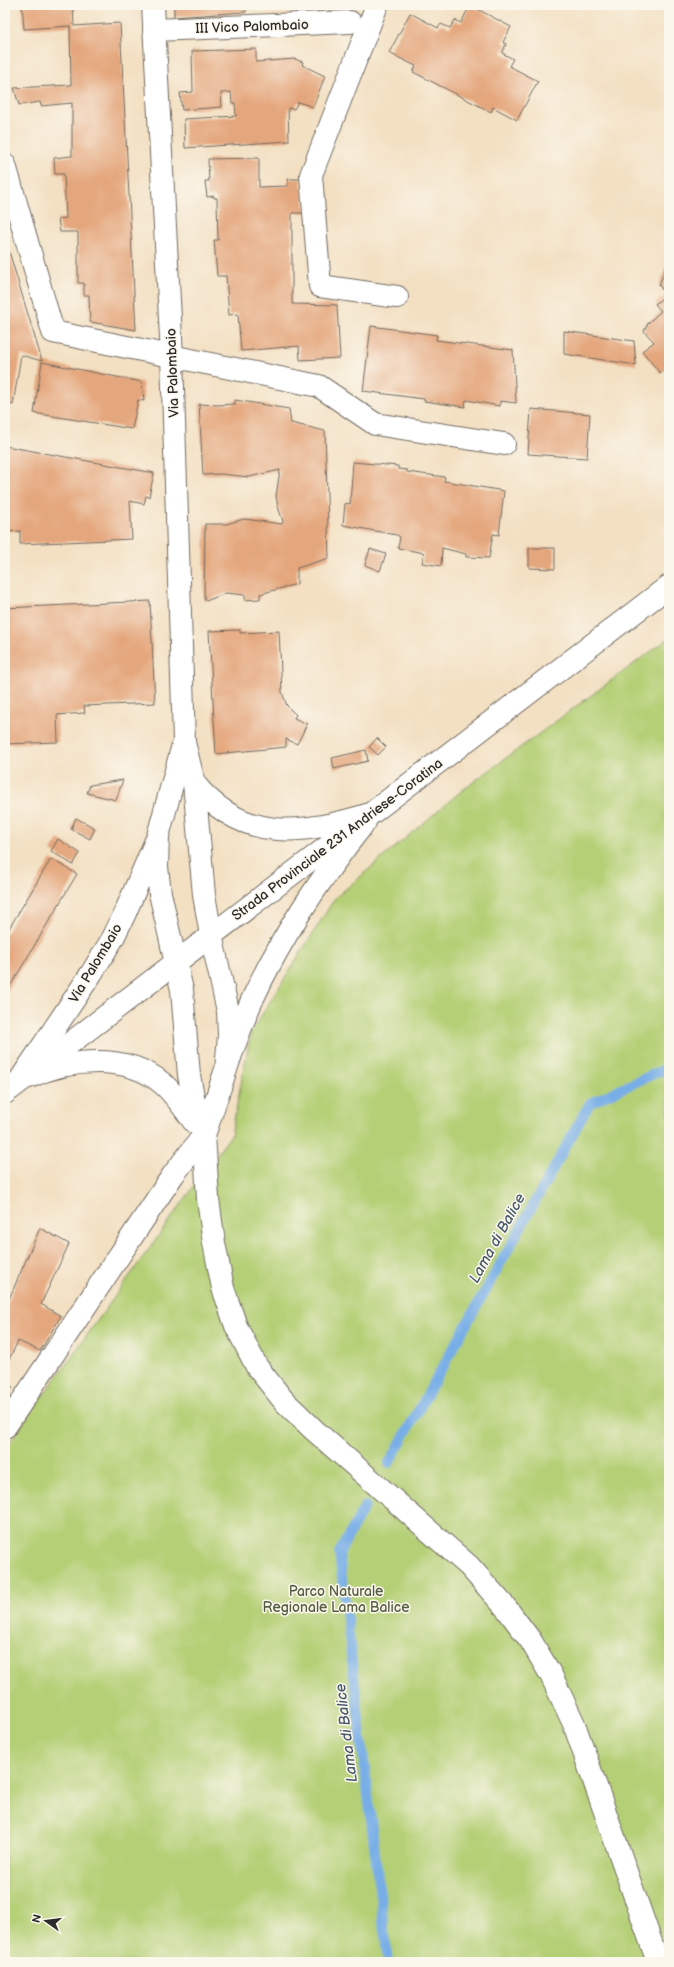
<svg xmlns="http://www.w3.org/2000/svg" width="674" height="1967" font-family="'Balsamiq Sans',sans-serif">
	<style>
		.green { fill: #b4cf74; stroke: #707d50 }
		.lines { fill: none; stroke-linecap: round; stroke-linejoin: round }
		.stream { stroke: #78aee7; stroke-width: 10 }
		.building { fill: #e4a67b }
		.street-casing { stroke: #716a60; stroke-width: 24 }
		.secondary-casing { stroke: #716a60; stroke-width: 24 }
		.primary-casing { stroke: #716a60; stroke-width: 24 }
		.street { stroke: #fff; stroke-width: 22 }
		.secondary { stroke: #fff; stroke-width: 22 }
		.primary { stroke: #fff; stroke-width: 22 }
		.labels { text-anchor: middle; stroke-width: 3; stroke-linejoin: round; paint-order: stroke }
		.street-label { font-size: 14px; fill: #2b2b2b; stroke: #fbf7ec }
		.park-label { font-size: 14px; fill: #545c41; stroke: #fbf7ec }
		.water-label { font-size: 15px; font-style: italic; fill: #46596d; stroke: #fbf7ec }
	</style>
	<rect width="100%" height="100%" fill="#fbf7ec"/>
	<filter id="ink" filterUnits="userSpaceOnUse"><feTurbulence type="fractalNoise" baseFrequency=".025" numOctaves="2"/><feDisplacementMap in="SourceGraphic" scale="8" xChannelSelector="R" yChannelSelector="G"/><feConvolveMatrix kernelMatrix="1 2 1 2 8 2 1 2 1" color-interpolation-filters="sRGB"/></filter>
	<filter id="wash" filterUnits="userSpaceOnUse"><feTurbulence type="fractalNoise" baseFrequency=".012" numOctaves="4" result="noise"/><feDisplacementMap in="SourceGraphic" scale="16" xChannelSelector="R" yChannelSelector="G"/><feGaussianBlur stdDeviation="0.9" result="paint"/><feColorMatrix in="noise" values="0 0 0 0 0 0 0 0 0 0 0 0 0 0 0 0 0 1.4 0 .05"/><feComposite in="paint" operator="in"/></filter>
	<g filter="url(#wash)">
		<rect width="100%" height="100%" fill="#f3e0c3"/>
		<path class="green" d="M 669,638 L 669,1962 L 5,1962 L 5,1449 L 231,1135 L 251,1032 L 335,898 L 460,792 Z"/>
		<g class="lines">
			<path class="stream" d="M 389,1463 L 590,1103 L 669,1067
				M 365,1506 L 339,1553 L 388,1962"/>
		</g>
		<g id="blocks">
			<path class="building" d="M 22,5 L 73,5 L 74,26 L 120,23 L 136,330 L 90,322 L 89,295 L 84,295 L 84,283 L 78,283 L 78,232 L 60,232 L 58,219 L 66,218 L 64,174 L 55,174 L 54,158 L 72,156 L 72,103 L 41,106 L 40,102 L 19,105 L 14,88 L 71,85 L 70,26 L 24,29 Z
				M 174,5 L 246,5 L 246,12 L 174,17 Z
				M 470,5 L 511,27 L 503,42 L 506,44 L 502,53 L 513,59 L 509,66 L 538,81 L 517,120 L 493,107 L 491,112 L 413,72 L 416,66 L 389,53 L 410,13 L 438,28 L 441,24 L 450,28 L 455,20 L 461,23 Z
				M 256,49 L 256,62 L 295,59 L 303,62 L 302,65 L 325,76 L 313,107 L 298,102 L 294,109 L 288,108 L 289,141 L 185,148 L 184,119 L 236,116 L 235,103 L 232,103 L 231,92 L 221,93 L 222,107 L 182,110 L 180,93 L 193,92 L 192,51 Z
				M 259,158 L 259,187 L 288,186 L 288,179 L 301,179 L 306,213 L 292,213 L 292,304 L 337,305 L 340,358 L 300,360 L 299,346 L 241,351 L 238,314 L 229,315 L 226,276 L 217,276 L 214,240 L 218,240 L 217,198 L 214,198 L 214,196 L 207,197 L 205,181 L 209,181 L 208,159 Z
				M 5,238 L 42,361 L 21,355 L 13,405 L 5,404 Z
				M 669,259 L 669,366 L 660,373 L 642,351 L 654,342 L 644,331 L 648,323 L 661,311 L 655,304 L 666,295 L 659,285 Z
				M 371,326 L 437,335 L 436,340 L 513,350 L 516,403 L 500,401 L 500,406 L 466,400 L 465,407 L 424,401 L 424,399 L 363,391 Z
				M 564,331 L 634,341 L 636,365 L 564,354 Z
				M 42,362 L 142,382 L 144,401 L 138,400 L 132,429 L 34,413 Z
				M 235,400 L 289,409 L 291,423 L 325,431 L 329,558 L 297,568 L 297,584 L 260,594 L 260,599 L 245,600 L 245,595 L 226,593 L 206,601 L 204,598 L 205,524 L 226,524 L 244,519 L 282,524 L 283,521 L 278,507 L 276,496 L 280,470 L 249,477 L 221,474 L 203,475 L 199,404 L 218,405 L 235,404 Z
				M 531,409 L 590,414 L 587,458 L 528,454 Z
				M 5,446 L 154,473 L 149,497 L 146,496 L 144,504 L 130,501 L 132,539 L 20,544 L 20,531 L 5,532 Z
				M 353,462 L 398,466 L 398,469 L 407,470 L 407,472 L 445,477 L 444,481 L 504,491 L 499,535 L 493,534 L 489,558 L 466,557 L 466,554 L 442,548 L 441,566 L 422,563 L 424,553 L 398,548 L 400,537 L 397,535 L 343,525 L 345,503 L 350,504 Z
				M 529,548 L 555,548 L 555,569 L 529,568 Z
				M 370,549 L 386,554 L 380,571 L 365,565 Z
				M 150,601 L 155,703 L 84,706 L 85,713 L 57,715 L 58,742 L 5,744 L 5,608 Z
				M 240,630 L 240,633 L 279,631 L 282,692 L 287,706 L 296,715 L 294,718 L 307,724 L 297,744 L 286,739 L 286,747 L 216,754 L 209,631 Z
				M 377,738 L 386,747 L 378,755 L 369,747 Z
				M 366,750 L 368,761 L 334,769 L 332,758 Z
				M 123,780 L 116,800 L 87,793 L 90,785 Z
				M 76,818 L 95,828 L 90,839 L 71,829 Z
				M 58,839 L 80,853 L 73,865 L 51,851 Z
				M 51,859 L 77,874 L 5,995 L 5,935 Z
				M 40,1228 L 69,1244 L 41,1304 L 61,1316 L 40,1351 L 18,1341 L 5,1368 L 5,1308 Z
				M 5,1381 L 13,1387 L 5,1399 Z"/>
		</g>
	</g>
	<g filter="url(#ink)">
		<use href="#blocks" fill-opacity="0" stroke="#716a60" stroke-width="1"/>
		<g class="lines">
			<defs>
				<path id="street" d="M 377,5 L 311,175 L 320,286 L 397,297
					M 154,30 L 350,22
					M 5,165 L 53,332 L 319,386 L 375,424 L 504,444
					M 5,1427 L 173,1175 L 204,1135"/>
				<path id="secondary" d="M 153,5 L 172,356 L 184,742 L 194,783 L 204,895 L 211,935 L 228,1011 L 229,1035 L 226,1070
					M 194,783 C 242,843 303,835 370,814
					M 158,836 L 157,867 L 160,893 L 182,990 L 189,1075 L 195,1107 L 204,1135 L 208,1199 L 214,1243 L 223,1288 L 236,1326 L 257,1367 L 284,1401 L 314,1430 L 469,1566 L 507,1609 L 531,1641 L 551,1675 L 574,1724 L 658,1962
					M 29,1077 C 69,1059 126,1053 162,1083 C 175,1094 185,1110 195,1123
					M 20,1080 L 91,974 L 113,938 L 125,913 L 158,836 L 183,745
					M 204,1135 C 220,1090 233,1042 253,998 C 282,935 322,876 365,822"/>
				<path id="primary" d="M 5,1093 L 669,586"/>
			</defs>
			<use href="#street" class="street-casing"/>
			<use href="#secondary" class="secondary-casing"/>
			<use href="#primary" class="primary-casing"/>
			<use href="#street" class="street"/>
			<use href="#secondary" class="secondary"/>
			<use href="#primary" class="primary"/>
		</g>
	</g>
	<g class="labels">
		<g class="street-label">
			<text transform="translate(252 26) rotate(-2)" y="5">III Vico Palombaio</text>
			<text transform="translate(172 373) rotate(-92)" y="5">Via Palombaio</text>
			<text transform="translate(337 839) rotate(-37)" y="5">Strada Provinciale 231 Andriese-Coratina</text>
			<text transform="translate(95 963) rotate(-59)" y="5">Via Palombaio</text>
		</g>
		<g class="park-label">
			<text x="336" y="1596">Parco Naturale<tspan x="336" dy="16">Regionale Lama Balice</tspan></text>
		</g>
		<g class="water-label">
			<text transform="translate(497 1238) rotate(-61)" y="5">Lama di Balice</text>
			<text transform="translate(346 1733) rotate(-97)" y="5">Lama di Balice</text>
		</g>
	</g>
	<rect width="674" height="1967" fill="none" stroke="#fbf7ec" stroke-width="20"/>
	<g transform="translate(46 1921) rotate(284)" stroke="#fbf7ec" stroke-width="3" paint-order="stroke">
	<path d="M0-3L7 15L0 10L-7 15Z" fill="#2b2b2b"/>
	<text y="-6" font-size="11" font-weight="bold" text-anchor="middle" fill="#2b2b2b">N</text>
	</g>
</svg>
